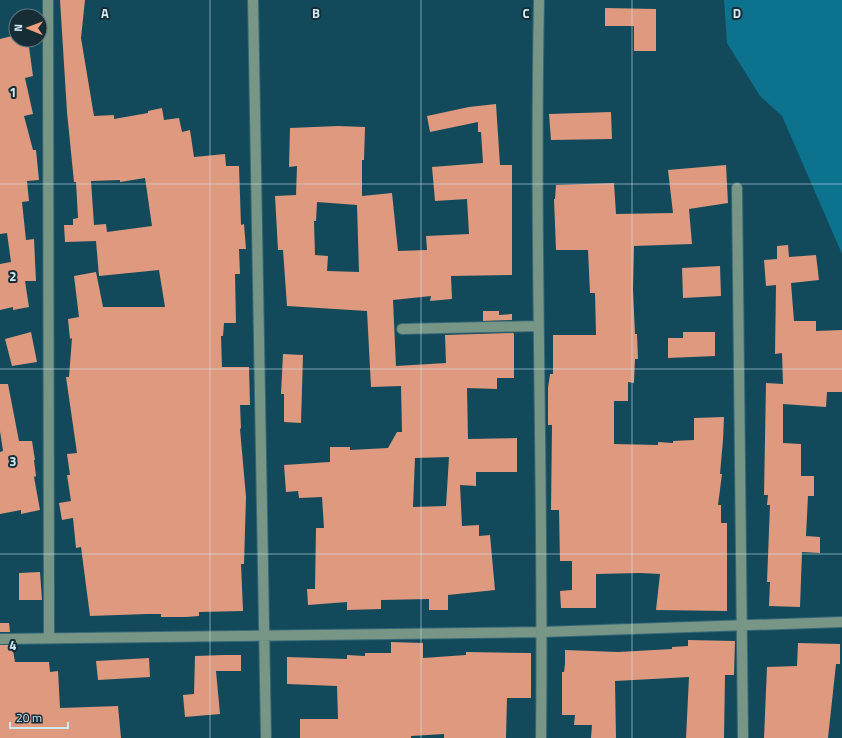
<svg xmlns="http://www.w3.org/2000/svg" width="842" height="738" font-family="'Titillium Web',sans-serif">
	<style>
		.water { fill: #0d728d }
		.building { fill: #de997e; fill-rule: evenodd }
		.lines { fill: none; stroke-linecap: round; stroke-linejoin: round }
		.minor-casing { stroke: #346777; stroke-width: 12 }
		.minor { stroke: #779686; stroke-width: 10 }
		.grid { fill: none; stroke: #cfe9f4; stroke-width: 1; stroke-opacity: 0.55 }
		.grid-label { font-size: 13px; text-anchor: middle; font-weight: bold; fill: #cfe9f4; stroke: #172d35; stroke-width: 4; stroke-linejoin: round; paint-order: stroke }
	</style>
	<rect width="100%" height="100%" fill="#124a5b"/>
	<path class="water" d="M 724,0 L 842,0 L 842,254 L 782,116 L 760,96 L 727,43 Z"/>
	<path class="building" d="M 60,0 L 85,0 L 81,38 L 94,116 L 114,115 L 114,119 L 148,113 L 148,111 L 162,108 L 164,120 L 179,118 L 182,132 L 190,130 L 194,157 L 225,154 L 226,166 L 239,166 L 241,225 L 244,224 L 246,249 L 239,249 L 240,274 L 235,274 L 236,323 L 224,323 L 223,336 L 221,336 L 222,367 L 249,367 L 250,405 L 240,405 L 241,428 L 240,429 L 246,497 L 244,564 L 241,564 L 243,611 L 199,612 L 199,616 L 186,617 L 161,617 L 161,614 L 147,614 L 90,616 L 81,547 L 76,548 L 73,518 L 62,520 L 59,503 L 71,501 L 67,475 L 70,475 L 67,454 L 77,453 L 66,377 L 69,377 L 72,338 L 70,339 L 68,319 L 79,317 L 74,276 L 96,272 L 103,307 L 165,307 L 159,270 L 99,276 L 96,241 L 65,242 L 64,225 L 73,225 L 73,219 L 78,218 L 76,182 L 74,182 L 67,112 ZM 145,178 L 152,226 L 107,232 L 106,224 L 94,225 L 91,181 L 120,180 L 120,182 Z
		M 605,8 L 656,9 L 656,51 L 634,51 L 634,26 L 605,26 Z
		M 16,35 L 16,40 L 28,40 L 33,76 L 25,78 L 33,114 L 24,116 L 33,150 L 36,150 L 39,180 L 27,181 L 29,201 L 22,202 L 26,240 L 34,239 L 36,281 L 25,281 L 29,307 L 13,310 L 13,307 L 0,310 L 0,264 L 11,262 L 7,233 L 0,234 L 0,39 Z
		M 496,104 L 500,165 L 512,165 L 512,275 L 451,276 L 452,299 L 430,301 L 431,296 L 393,300 L 396,366 L 446,363 L 445,335 L 513,333 L 514,334 L 514,378 L 497,378 L 497,389 L 467,388 L 468,439 L 517,438 L 517,472 L 476,472 L 476,486 L 460,485 L 462,526 L 479,525 L 479,536 L 490,535 L 495,590 L 448,595 L 448,610 L 429,610 L 429,599 L 381,600 L 381,609 L 347,610 L 347,602 L 308,605 L 307,589 L 315,589 L 316,528 L 324,528 L 322,497 L 299,498 L 298,491 L 286,492 L 284,465 L 330,462 L 330,447 L 350,447 L 350,450 L 388,448 L 397,432 L 402,432 L 401,386 L 371,387 L 367,311 L 287,306 L 283,250 L 278,250 L 275,196 L 296,195 L 297,166 L 289,167 L 290,128 L 338,126 L 365,127 L 364,160 L 362,160 L 362,196 L 392,193 L 398,251 L 427,250 L 426,236 L 469,234 L 467,199 L 435,201 L 432,167 L 483,163 L 481,132 L 478,132 L 478,122 L 430,132 L 427,116 L 469,107 ZM 317,202 L 357,205 L 359,272 L 327,271 L 328,256 L 315,255 L 314,221 L 316,221 ZM 449,457 L 446,506 L 413,507 L 415,458 Z
		M 611,112 L 612,139 L 551,140 L 549,114 Z
		M 726,165 L 728,203 L 689,209 L 692,244 L 634,246 L 633,290 L 635,334 L 637,334 L 638,359 L 635,359 L 634,383 L 628,382 L 628,401 L 614,401 L 614,444 L 658,445 L 658,442 L 673,443 L 673,441 L 694,440 L 694,418 L 724,417 L 723,440 L 720,474 L 722,474 L 718,505 L 721,505 L 721,523 L 727,523 L 727,611 L 656,610 L 660,574 L 640,573 L 596,574 L 596,608 L 561,608 L 560,591 L 572,590 L 572,561 L 560,561 L 559,510 L 551,510 L 552,425 L 548,425 L 548,388 L 550,374 L 553,374 L 553,335 L 596,335 L 595,293 L 590,293 L 588,250 L 556,250 L 554,199 L 555,199 L 556,185 L 614,183 L 616,214 L 673,213 L 668,170 Z
		M 788,245 L 789,257 L 816,255 L 819,280 L 791,283 L 794,321 L 816,321 L 816,331 L 842,330 L 842,392 L 827,392 L 826,407 L 783,404 L 783,443 L 801,444 L 801,476 L 814,476 L 814,496 L 808,496 L 806,536 L 820,537 L 820,553 L 802,552 L 800,607 L 769,606 L 770,582 L 767,582 L 770,505 L 767,505 L 768,495 L 764,495 L 766,383 L 783,384 L 782,353 L 775,354 L 776,285 L 766,286 L 764,260 L 777,259 L 777,246 Z
		M 720,266 L 721,296 L 683,298 L 682,268 Z
		M 483,311 L 499,311 L 499,315 L 512,314 L 512,320 L 483,321 Z
		M 31,332 L 37,362 L 12,366 L 5,339 Z
		M 683,332 L 715,332 L 715,356 L 668,358 L 668,338 L 683,338 Z
		M 283,354 L 303,355 L 301,423 L 284,422 L 284,394 L 281,394 Z
		M 0,384 L 8,384 L 19,441 L 32,441 L 35,460 L 34,460 L 36,476 L 34,477 L 40,510 L 21,514 L 21,510 L 0,514 L 0,452 L 3,451 L 0,431 Z
		M 40,572 L 42,600 L 19,600 L 19,573 Z
		M 0,623 L 9,623 L 10,632 L 0,632 Z
		M 688,640 L 735,641 L 734,675 L 725,675 L 724,738 L 686,738 L 689,677 L 615,681 L 616,738 L 591,738 L 592,725 L 574,725 L 575,715 L 562,715 L 562,672 L 564,672 L 565,664 L 565,650 L 618,652 L 672,649 L 672,647 L 688,646 Z
		M 391,642 L 423,643 L 423,658 L 466,655 L 466,652 L 531,653 L 531,698 L 507,698 L 506,738 L 444,738 L 444,734 L 411,736 L 411,738 L 300,738 L 300,719 L 338,719 L 337,686 L 287,684 L 287,657 L 347,659 L 347,655 L 365,656 L 365,653 L 391,653 Z
		M 798,643 L 840,644 L 840,664 L 836,664 L 828,738 L 764,738 L 767,667 L 797,666 Z
		M 0,645 L 12,645 L 15,662 L 49,662 L 50,672 L 58,671 L 60,708 L 118,706 L 121,738 L 0,738 Z
		M 224,655 L 241,655 L 241,671 L 216,671 L 220,714 L 185,717 L 183,695 L 194,694 L 195,656 Z
		M 149,658 L 150,677 L 98,680 L 96,661 Z"/>
	<g class="lines">
		<defs>
			<path id="minor" d="M 48,0 L 49,638
				M 253,0 L 266,738
				M 539,0 C 534,246 544,492 541,738
				M 737,188 L 743,738
				M 402,329 L 538,326
				M 0,639 L 542,632 L 842,622"/>
		</defs>
		<use href="#minor" class="minor-casing"/>
		<use href="#minor" class="minor"/>
	</g>
	<path class="grid" d="M 210,0 L 210,738M 421,0 L 421,738M 632,0 L 632,738M 0,184 L 842,184M 0,369 L 842,369M 0,554 L 842,554"/>
	<g class="grid-label">
		<text x="105" y="18">A</text>
		<text x="316" y="18">B</text>
		<text x="526" y="18">C</text>
		<text x="737" y="18">D</text>
		<text x="13" y="97">1</text>
		<text x="13" y="281">2</text>
		<text x="13" y="466">3</text>
		<text x="13" y="650">4</text>
	</g>
	<g transform="translate(28 28) rotate(271)"><circle r="19" fill="#172d35" stroke="#617881"/>
	<path d="M0-3L7 15L0 10L-7 15Z" fill="#f2a07f"/>
	<text y="-6" font-size="11" font-weight="bold" text-anchor="middle" fill="#cfe9f4">N</text>
	</g>
	<path d="M10 722v6h58v-6" fill="none" stroke="#cfe9f4" stroke-width="2"/>
	<text x="16" y="722" font-size="12" fill="#cfe9f4" stroke="#172d35" stroke-width="3" paint-order="stroke">20 m</text>
</svg>
